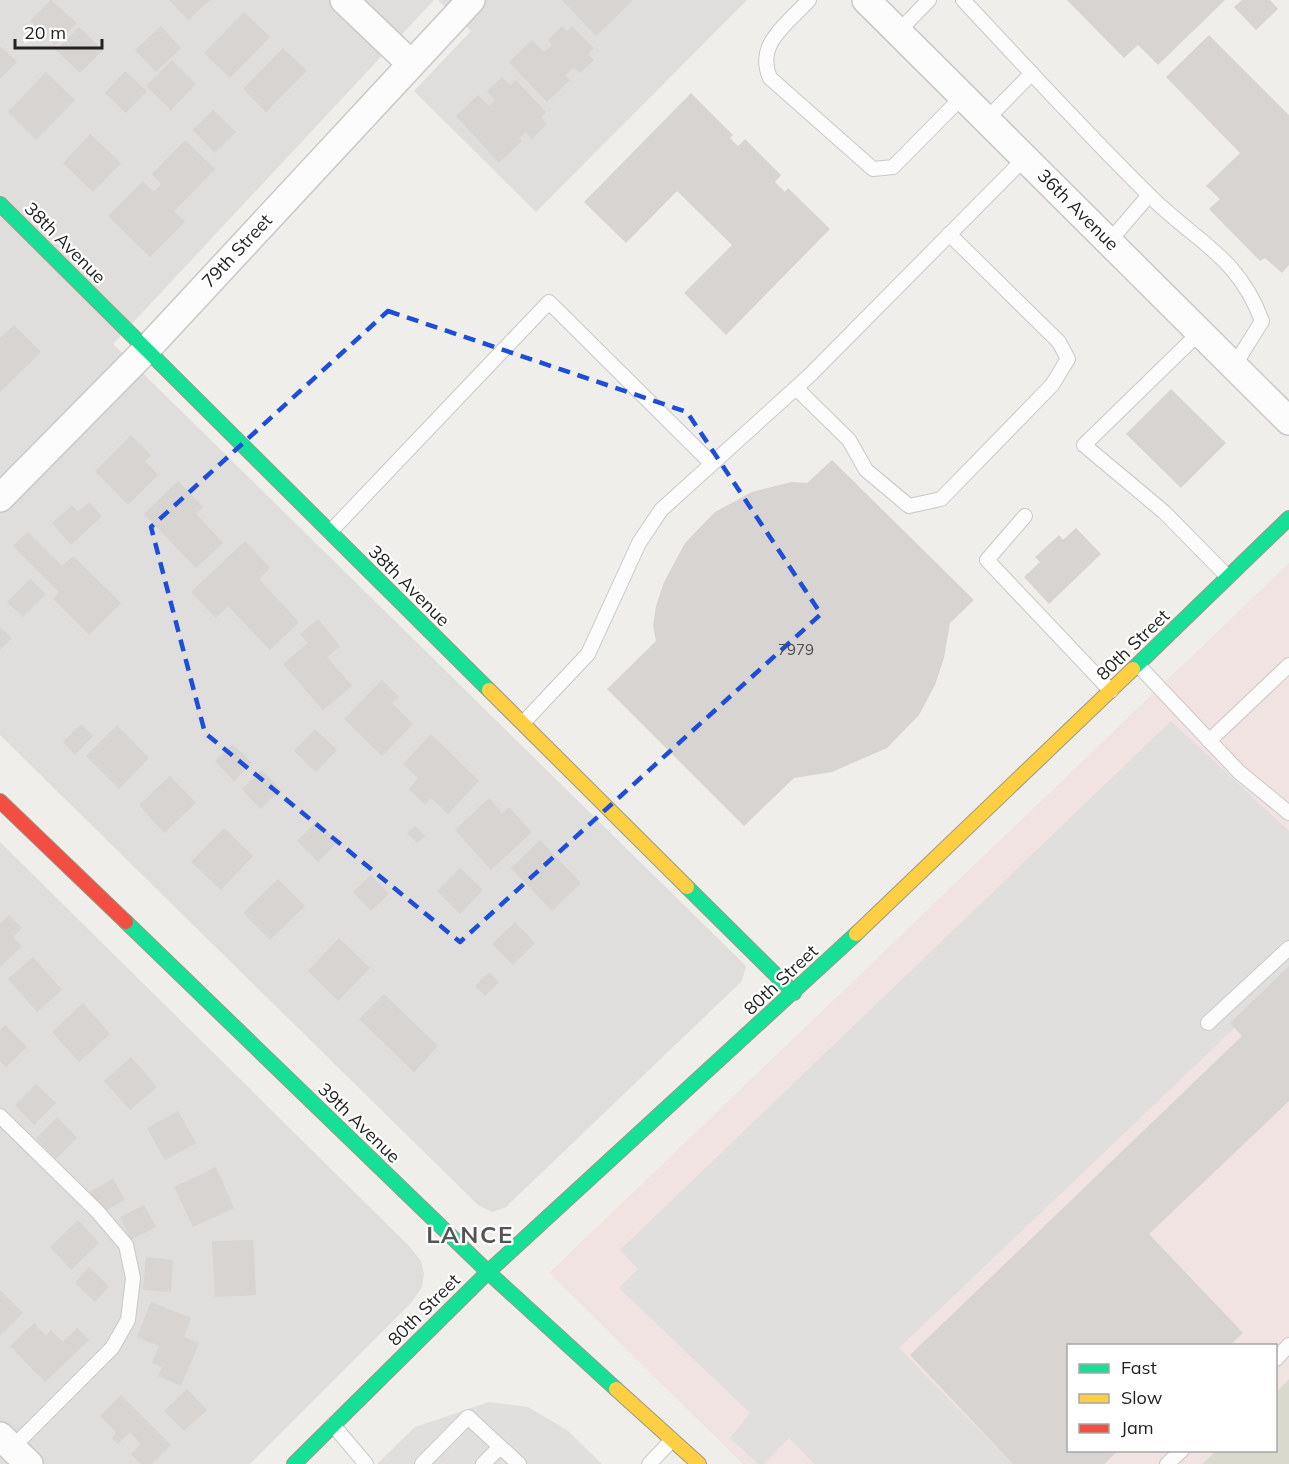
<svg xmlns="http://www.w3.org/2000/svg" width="1289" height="1464" font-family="Mulish,sans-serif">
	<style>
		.residential { fill: #dfdedc }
		.commercial { fill: #f1e3e1 }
		.construction { fill: #d9d9cd }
		.parking { fill: #e0dfde }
		.building { fill: #d7d4d2 }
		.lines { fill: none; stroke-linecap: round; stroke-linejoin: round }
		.lane-casing { stroke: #c9c8c7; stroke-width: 16 }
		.street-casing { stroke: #c9c8c7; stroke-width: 30 }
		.fast-casing { stroke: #999a82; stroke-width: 16 }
		.slow-casing { stroke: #999a82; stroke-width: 16 }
		.jam-casing { stroke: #999a82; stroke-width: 16 }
		.lane { stroke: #fdfcfc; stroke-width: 14 }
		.street { stroke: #fdfcfc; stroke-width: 27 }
		.fast { stroke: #16e098; stroke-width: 14 }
		.slow { stroke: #ffcf43; stroke-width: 14 }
		.jam { stroke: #f24e42; stroke-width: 14 }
		.marked { fill: none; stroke: #1d4ed8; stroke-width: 4.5; stroke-dasharray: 12 8; stroke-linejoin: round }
		.labels { text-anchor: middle; stroke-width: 4.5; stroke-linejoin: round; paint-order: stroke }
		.number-label { font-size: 15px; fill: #4f4e4e }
		.street-label { font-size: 18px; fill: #222; stroke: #fff }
		.district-label { font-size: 24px; font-weight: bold; letter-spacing: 1.5px; fill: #555; stroke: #fff }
	</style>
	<rect width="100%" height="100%" fill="#f0eeeb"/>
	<path class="residential" d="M 0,0 L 434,0 L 113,344 L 746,966 L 742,981 L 506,1207 L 492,1212 L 478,1205 L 0,735 Z
		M 438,0 L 747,0 L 536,212 L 414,91 L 471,31 Z
		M 0,842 L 408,1245 L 421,1261 L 424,1274 L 422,1287 L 411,1303 L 250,1464 L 0,1464 Z"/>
	<path class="commercial" d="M 1289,563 L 1289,1379 L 1276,1392 L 1276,1346 L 1068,1346 L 1068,1450 L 1216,1451 L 1202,1464 L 743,1464 L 549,1273 Z"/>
	<path class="construction" d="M 1289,1379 L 1289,1464 L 1202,1464 L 1216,1451 L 1276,1450 L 1276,1392 Z"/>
	<path class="parking" d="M 1171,721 L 1289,831 L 1289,976 L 899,1348 L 1013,1464 L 814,1464 L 789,1438 L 764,1464 L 758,1464 L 730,1438 L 750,1413 L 619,1288 L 638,1269 L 620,1250 Z
		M 489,1402 L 528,1407 L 567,1430 L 602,1464 L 377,1464 L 415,1427 Z"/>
	<path class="building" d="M 51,0 L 77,23 L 55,45 L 30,21 Z
		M 169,0 L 210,0 L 188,20 Z
		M 562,0 L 633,0 L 596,36 Z
		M 1067,0 L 1225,0 L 1158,65 L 1138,45 L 1124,58 Z
		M 1242,0 L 1270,0 L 1278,9 L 1256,30 L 1234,7 Z
		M 244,12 L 270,37 L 230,78 L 204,53 Z
		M 161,26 L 181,48 L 156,72 L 135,50 Z
		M 562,26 L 567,31 L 572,26 L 594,48 L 588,54 L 594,60 L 580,73 L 574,67 L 565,75 L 570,80 L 547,102 L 509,62 L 532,40 L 544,52 L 552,45 L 548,40 Z
		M 79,27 L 103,50 L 80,73 L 56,50 Z
		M 1209,35 L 1289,115 L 1289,265 L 1282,273 L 1265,258 L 1260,261 L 1209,209 L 1220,199 L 1206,186 L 1240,153 L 1166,77 Z
		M 0,46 L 17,62 L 0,79 Z
		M 283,48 L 307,71 L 266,112 L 243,89 Z
		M 172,60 L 196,84 L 171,110 L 146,86 Z
		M 125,71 L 147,91 L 126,113 L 105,93 Z
		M 46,72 L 75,100 L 36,140 L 8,112 Z
		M 502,77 L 510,85 L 516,80 L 546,112 L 541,118 L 547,124 L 532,139 L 526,132 L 519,138 L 522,141 L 499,163 L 456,116 L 478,95 L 489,106 L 495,100 L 487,91 Z
		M 691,93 L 733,135 L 730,138 L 738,146 L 745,139 L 781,175 L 775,182 L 785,192 L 788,188 L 830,229 L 726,335 L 684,293 L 732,245 L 677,191 L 626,243 L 584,202 Z
		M 213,110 L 236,132 L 215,153 L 193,130 Z
		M 90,134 L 121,163 L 93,192 L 63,163 Z
		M 185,140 L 215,169 L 174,211 L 185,222 L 150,257 L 108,216 L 143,181 L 154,192 L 161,184 L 152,174 Z
		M 14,325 L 41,352 L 0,392 L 0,338 Z
		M 1171,389 L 1226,443 L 1181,488 L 1126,434 Z
		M 131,435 L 151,455 L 145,461 L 158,475 L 128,505 L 95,471 Z
		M 832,460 L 974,600 L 950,623 L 944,658 L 935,685 L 919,715 L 887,748 L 832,772 L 794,778 L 744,826 L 607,689 L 656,641 L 653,626 L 656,606 L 664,582 L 685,543 L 715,512 L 752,492 L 791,482 L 807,483 Z
		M 178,481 L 203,507 L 196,514 L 223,543 L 196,568 L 144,514 Z
		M 89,502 L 102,516 L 71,545 L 52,523 L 72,505 L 78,512 Z
		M 1076,528 L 1101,554 L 1049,604 L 1024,577 L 1040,562 L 1035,557 L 1059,535 L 1063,540 Z
		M 28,532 L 62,566 L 73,556 L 121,603 L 89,635 L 53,599 L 59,592 L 13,546 Z
		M 245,541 L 270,568 L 259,579 L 299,622 L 270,650 L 228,606 L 216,618 L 191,592 Z
		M 30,579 L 46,594 L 23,617 L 7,602 Z
		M 318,619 L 340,646 L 327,657 L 352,686 L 323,710 L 283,664 L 308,643 L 300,634 Z
		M 0,627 L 12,638 L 0,650 Z
		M 382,680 L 399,697 L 392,703 L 413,724 L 382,756 L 344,719 Z
		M 81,724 L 93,736 L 75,755 L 63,742 Z
		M 117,725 L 149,758 L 119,789 L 86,756 Z
		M 315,729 L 337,750 L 316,772 L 294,751 Z
		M 431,734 L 479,781 L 448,814 L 431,798 L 425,805 L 409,789 L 418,778 L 403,764 Z
		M 232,744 L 252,763 L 234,781 L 215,761 Z
		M 262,770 L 281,790 L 260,809 L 242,789 Z
		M 170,776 L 196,803 L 164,833 L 139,805 Z
		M 489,798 L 502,813 L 509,807 L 532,832 L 491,870 L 455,830 Z
		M 317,821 L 338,842 L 318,862 L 297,841 Z
		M 415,826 L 425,836 L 417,843 L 407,833 Z
		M 224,828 L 253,856 L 221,890 L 191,862 Z
		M 540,840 L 581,883 L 552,911 L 511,868 Z
		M 460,868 L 483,890 L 460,914 L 437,891 Z
		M 371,875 L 389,894 L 371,911 L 353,892 Z
		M 278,879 L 305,906 L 270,940 L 243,913 Z
		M 9,915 L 22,928 L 13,937 L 22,946 L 0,967 L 0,924 Z
		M 515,922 L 535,943 L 513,965 L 492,944 Z
		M 339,938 L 370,968 L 338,1001 L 308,971 Z
		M 33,957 L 62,990 L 37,1012 L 8,979 Z
		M 1289,966 L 1289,1101 L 1149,1234 L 1243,1333 L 1229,1346 L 1068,1346 L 1068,1450 L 1119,1450 L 1104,1464 L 1013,1464 L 910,1355 L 1242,1036 L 1230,1023 Z
		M 489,972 L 499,982 L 485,996 L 475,986 Z
		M 384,994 L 438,1046 L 414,1072 L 359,1019 Z
		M 83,1003 L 110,1034 L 79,1062 L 52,1032 Z
		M 5,1025 L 27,1047 L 6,1067 L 0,1061 L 0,1030 Z
		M 131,1057 L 157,1087 L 130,1110 L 104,1081 Z
		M 36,1084 L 56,1103 L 34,1125 L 15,1105 Z
		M 178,1111 L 196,1143 L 165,1160 L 147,1128 Z
		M 57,1117 L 77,1138 L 56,1159 L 36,1138 Z
		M 216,1167 L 234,1208 L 193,1227 L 174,1187 Z
		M 113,1179 L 125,1200 L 101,1213 L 89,1192 Z
		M 144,1205 L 156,1227 L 131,1240 L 120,1217 Z
		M 78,1220 L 99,1243 L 71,1270 L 50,1247 Z
		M 253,1240 L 256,1295 L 215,1297 L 212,1241 Z
		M 146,1257 L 173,1260 L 171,1292 L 143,1290 Z
		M 89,1267 L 109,1286 L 95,1302 L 75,1283 Z
		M 0,1290 L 23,1313 L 0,1336 Z
		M 151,1302 L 191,1318 L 184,1337 L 199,1343 L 181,1386 L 158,1376 L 162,1367 L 152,1363 L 159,1346 L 137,1337 Z
		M 34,1323 L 46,1336 L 51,1330 L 63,1342 L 77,1328 L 89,1340 L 45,1382 L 10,1346 Z
		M 187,1389 L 207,1410 L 184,1431 L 164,1411 Z
		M 121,1395 L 171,1445 L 152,1464 L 141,1464 L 131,1454 L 141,1444 L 130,1432 L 118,1444 L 112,1438 L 116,1432 L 100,1416 Z"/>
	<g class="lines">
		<defs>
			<path id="lane" d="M 809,0 C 787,24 755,44 770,78 L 873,169 L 893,167 L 963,96
				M 963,0 C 1024,65 1084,131 1148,194 C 1194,241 1237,254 1262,321 L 1234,366
				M 898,32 L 929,0
				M 986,120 L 1032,73
				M 1109,242 L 1149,195
				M 1200,332 L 1084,445 L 1164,512 L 1228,577
				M 796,388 L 849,440 L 866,470 L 909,506 L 941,499 L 1052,385 L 1068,359 L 1059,342 L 949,234
				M 1025,516 L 987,560 L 1111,691
				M 330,532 L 549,302 L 711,463
				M 1138,665 L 1239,772 L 1289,813
				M 523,723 L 588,654 L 639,543 L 661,510 L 809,376 L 1025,158
				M 1209,741 L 1289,665
				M 1208,1023 L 1289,948
				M 0,1116 L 97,1211 L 126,1245 L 133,1278 L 128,1320 L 112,1348 L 12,1448
				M 1276,1359 L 1289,1345
				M 333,1425 L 366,1464
				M 422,1464 L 468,1417 L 519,1464
				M 483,1464 L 500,1447
				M 649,1464 L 672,1440
				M 1167,1464 L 1182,1450"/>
			<path id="street" d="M 344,0 L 411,64
				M 866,0 L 1289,421
				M 0,498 L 146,350 L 471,0
				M 0,1436 L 29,1464"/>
			<path id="fast" d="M 0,204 L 489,690
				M 1133,669 L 1289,518
				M 687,887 L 794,993
				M 126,922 L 488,1272 L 616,1389
				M 294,1464 L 488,1272 L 856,934"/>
			<path id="slow" d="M 489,690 L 687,887
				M 856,934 L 1133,669
				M 616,1389 L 699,1464"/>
			<path id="jam" d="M 0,801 L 126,922"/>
		</defs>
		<use href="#lane" class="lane-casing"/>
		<use href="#street" class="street-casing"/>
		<use href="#fast" class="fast-casing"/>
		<use href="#slow" class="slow-casing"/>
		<use href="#jam" class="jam-casing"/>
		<use href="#lane" class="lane"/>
		<use href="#street" class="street"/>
		<use href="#fast" class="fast"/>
		<use href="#slow" class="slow"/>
		<use href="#jam" class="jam"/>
	</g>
	<path class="marked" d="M 388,311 L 687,412 L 821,614 L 460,942 L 205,733 L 151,527 Z"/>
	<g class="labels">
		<g class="number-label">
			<text x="796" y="655">7979</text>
		</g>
		<g class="street-label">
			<text transform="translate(1078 210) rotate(45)" y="6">36th Avenue</text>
			<text transform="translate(65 243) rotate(45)" y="6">38th Avenue</text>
			<text transform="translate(237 251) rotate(-47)" y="6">79th Street</text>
			<text transform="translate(409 586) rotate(45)" y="6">38th Avenue</text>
			<text transform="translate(1133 645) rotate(-44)" y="6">80th Street</text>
			<text transform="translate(781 980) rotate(-43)" y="6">80th Street</text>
			<text transform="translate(359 1123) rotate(44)" y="6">39th Avenue</text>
			<text transform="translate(424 1310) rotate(-45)" y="6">80th Street</text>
		</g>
		<g class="district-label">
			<text x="470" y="1243">LANCE</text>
		</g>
	</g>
	<rect x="1067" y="1344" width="210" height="108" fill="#ffffff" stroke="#a7a7a7" stroke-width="1.5"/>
	<rect x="1079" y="1364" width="30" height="9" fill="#16e098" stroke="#a7a7a7" stroke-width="1.5"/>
	<text x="1121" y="1374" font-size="18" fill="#222222">Fast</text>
	<rect x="1079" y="1394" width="30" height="9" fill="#ffcf43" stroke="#a7a7a7" stroke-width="1.5"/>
	<text x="1121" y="1404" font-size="18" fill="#222222">Slow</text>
	<rect x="1079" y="1424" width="30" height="9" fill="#f24e42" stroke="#a7a7a7" stroke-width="1.5"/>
	<text x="1121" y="1434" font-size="18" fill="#222222">Jam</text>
	<path d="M15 39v9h87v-9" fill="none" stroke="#222222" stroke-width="3"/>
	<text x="24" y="39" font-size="18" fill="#222222" stroke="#ffffff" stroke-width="4.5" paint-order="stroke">20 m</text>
</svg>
